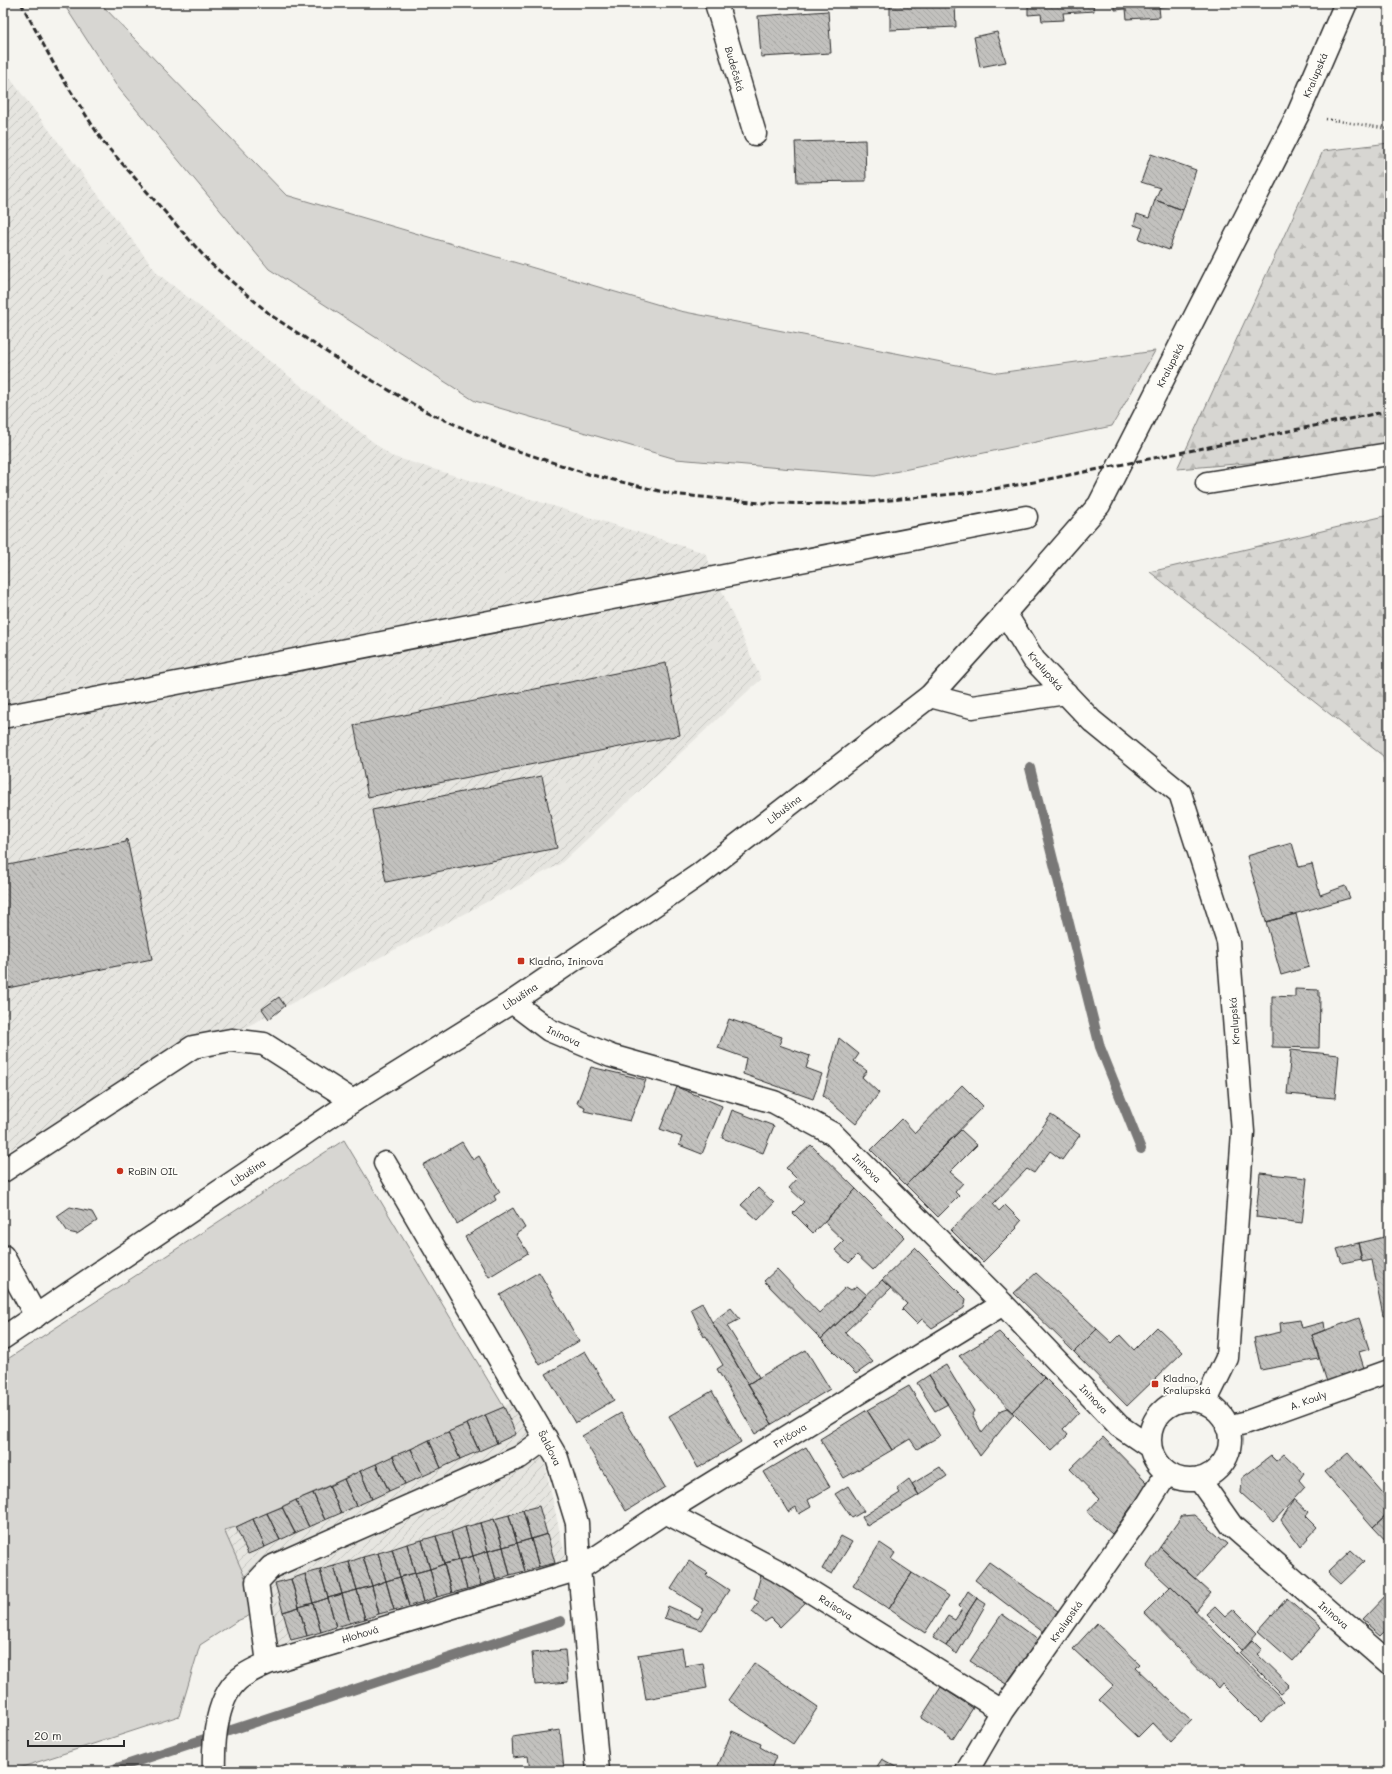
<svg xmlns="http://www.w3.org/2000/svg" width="1392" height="1774" font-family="Mali,sans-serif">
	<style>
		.industrial { fill: url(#industrial-furrows) }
		.green { fill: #d7d6d2; stroke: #81807e }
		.forest { fill: url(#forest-firs); stroke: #81807e }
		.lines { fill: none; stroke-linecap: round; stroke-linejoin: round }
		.stream { stroke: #797877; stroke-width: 10 }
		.building { fill: url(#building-back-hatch); stroke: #2b2b2b }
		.minor-casing { stroke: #2b2b2b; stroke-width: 25 }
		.major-casing { stroke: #2b2b2b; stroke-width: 25 }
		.path { stroke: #2b2b2b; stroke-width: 2.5; stroke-dasharray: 1 3; stroke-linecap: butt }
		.minor { stroke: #fdfcf7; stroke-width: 22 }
		.major { stroke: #fdfcf7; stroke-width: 22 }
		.rail { stroke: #2b2b2b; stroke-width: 3; stroke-dasharray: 6 3; stroke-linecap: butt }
		.poi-dot { fill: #c8321e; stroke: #fdfcf7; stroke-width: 1.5 }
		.labels { text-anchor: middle; stroke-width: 4; stroke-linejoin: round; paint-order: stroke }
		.street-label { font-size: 10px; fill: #2b2b2b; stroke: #fdfcf7 }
		.poi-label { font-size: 10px; fill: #2b2b2b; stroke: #fdfcf7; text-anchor: start }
	</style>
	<defs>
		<pattern id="industrial-furrows" width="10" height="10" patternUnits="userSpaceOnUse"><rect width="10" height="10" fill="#e6e5e0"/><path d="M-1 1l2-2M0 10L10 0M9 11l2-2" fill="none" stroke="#c5c5c0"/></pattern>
		<pattern id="forest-firs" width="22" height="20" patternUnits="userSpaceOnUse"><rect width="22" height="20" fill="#d7d6d2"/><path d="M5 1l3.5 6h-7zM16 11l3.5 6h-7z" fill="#b9b8b4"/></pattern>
		<pattern id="building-back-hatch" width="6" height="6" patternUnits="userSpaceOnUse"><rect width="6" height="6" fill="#c2c1be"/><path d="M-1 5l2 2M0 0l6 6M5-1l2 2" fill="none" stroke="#a7a6a3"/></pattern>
	</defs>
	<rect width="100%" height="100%" fill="#f5f4ef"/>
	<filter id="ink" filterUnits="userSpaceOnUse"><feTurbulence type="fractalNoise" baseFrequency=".025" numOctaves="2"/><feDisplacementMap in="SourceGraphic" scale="8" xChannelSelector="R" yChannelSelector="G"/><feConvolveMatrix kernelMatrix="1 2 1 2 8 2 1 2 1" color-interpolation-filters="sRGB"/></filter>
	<g filter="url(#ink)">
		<path class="industrial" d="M 3,69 L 158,274 L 391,456 L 705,553 L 761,679 L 560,864 L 3,1153 Z
			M 512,1401 L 544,1460 L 567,1565 L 278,1651 L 224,1530 L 236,1527 L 504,1407 Z"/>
		<path class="green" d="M 63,3 L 100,3 L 286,195 L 680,311 L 998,373 L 1155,351 L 1112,426 L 875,476 L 676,459 L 475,401 L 269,269 L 116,85 Z
			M 344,1140 L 504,1407 L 236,1527 L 224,1530 L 260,1611 L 237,1621 L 200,1645 L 179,1716 L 10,1771 L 3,1771 L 3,1362 Z"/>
		<path class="forest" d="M 1389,143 L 1389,451 L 1177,469 L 1323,151 Z
			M 1389,515 L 1389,789 L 1383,756 L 1150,572 Z"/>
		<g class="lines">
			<path class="stream" d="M 1030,768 L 1100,1047 L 1141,1149
				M 108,1771 L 561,1621"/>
		</g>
		<path class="building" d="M 890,3 L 955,3 L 956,27 L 890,30 Z
			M 1028,3 L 1093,3 L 1094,11 L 1063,13 L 1064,20 L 1042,21 L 1041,14 L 1028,15 Z
			M 1115,3 L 1168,3 L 1168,6 L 1159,7 L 1160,17 L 1127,19 L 1126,9 L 1115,10 Z
			M 828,11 L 831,53 L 761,57 L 758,16 Z
			M 997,32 L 1006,62 L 980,67 L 974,37 Z
			M 865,140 L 866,181 L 797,182 L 795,142 Z
			M 1151,154 L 1196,170 L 1183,210 L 1155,200 L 1160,188 L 1141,182 Z
			M 1155,200 L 1183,210 L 1169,250 L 1139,239 L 1143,228 L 1134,225 L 1137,214 L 1149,218 Z
			M 666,663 L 680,735 L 368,797 L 354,725 Z
			M 542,776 L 557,848 L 386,882 L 372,810 Z
			M 127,839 L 152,959 L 3,989 L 3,866 L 126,842 L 126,840 Z
			M 1292,843 L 1299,867 L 1312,864 L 1320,895 L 1345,886 L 1350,898 L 1266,922 L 1247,856 Z
			M 1296,914 L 1309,967 L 1281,975 L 1266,922 Z
			M 1295,989 L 1319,990 L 1319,997 L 1320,997 L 1319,1048 L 1272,1047 L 1272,996 L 1295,997 Z
			M 279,997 L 285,1006 L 269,1019 L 262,1009 Z
			M 729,1019 L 782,1037 L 779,1045 L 810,1056 L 806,1068 L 822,1074 L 813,1099 L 743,1074 L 746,1058 L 718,1048 Z
			M 839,1038 L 859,1054 L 854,1061 L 867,1071 L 862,1077 L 879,1093 L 856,1124 L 823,1096 Z
			M 1291,1050 L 1339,1055 L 1335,1098 L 1287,1094 Z
			M 591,1067 L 646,1080 L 630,1121 L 584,1111 L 585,1107 L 577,1103 Z
			M 962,1085 L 983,1106 L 906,1185 L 871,1150 L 902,1119 L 915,1133 Z
			M 677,1087 L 722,1106 L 702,1154 L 679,1145 L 682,1137 L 660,1129 Z
			M 732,1110 L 774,1126 L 763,1153 L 722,1138 Z
			M 1051,1115 L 1080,1135 L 1062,1160 L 1050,1151 L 1034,1173 L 1027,1169 L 993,1204 L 999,1211 L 1005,1205 L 1021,1221 L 1016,1227 L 1017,1228 L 983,1262 L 951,1230 L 1019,1160 Z
			M 961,1130 L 977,1145 L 950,1172 L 963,1183 L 955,1192 L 959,1196 L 938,1217 L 906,1185 Z
			M 462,1142 L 473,1160 L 479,1156 L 500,1192 L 494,1196 L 496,1200 L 457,1224 L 423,1165 Z
			M 811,1145 L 856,1189 L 813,1233 L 793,1213 L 804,1202 L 789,1188 L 797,1179 L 786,1168 Z
			M 1260,1173 L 1307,1178 L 1302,1223 L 1256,1217 Z
			M 758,1188 L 774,1203 L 758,1220 L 741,1205 Z
			M 856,1189 L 904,1237 L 873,1270 L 857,1255 L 849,1263 L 835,1250 L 844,1241 L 824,1222 Z
			M 1386,1201 L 1389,1201 L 1389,1214 Z
			M 70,1207 L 92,1212 L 97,1221 L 77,1234 L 68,1232 L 57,1216 Z
			M 513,1208 L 525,1228 L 516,1234 L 528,1253 L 489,1277 L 465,1237 Z
			M 1389,1236 L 1389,1315 L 1383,1316 L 1372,1260 L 1362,1262 L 1358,1243 Z
			M 1358,1243 L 1362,1259 L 1342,1263 L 1337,1249 Z
			M 915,1248 L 966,1299 L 964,1308 L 932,1328 L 922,1319 L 917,1324 L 902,1309 L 907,1304 L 882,1280 Z
			M 777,1269 L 819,1313 L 846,1287 L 851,1290 L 857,1286 L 867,1295 L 821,1339 L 764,1281 Z
			M 539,1272 L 579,1341 L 540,1365 L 500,1295 Z
			M 1036,1273 L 1097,1329 L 1074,1352 L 1014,1293 Z
			M 882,1280 L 891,1288 L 845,1332 L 873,1362 L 856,1374 L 821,1339 Z
			M 702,1303 L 712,1322 L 772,1424 L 755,1434 L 717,1369 L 723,1365 L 706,1336 L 704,1337 L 691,1309 Z
			M 731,1308 L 740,1319 L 727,1326 L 759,1377 L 748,1384 L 712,1322 Z
			M 1359,1318 L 1369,1349 L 1359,1352 L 1364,1368 L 1327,1382 L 1312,1335 Z
			M 1300,1320 L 1302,1328 L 1324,1322 L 1325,1330 L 1312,1335 L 1319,1359 L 1261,1370 L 1254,1338 L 1281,1332 L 1280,1323 Z
			M 1157,1327 L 1183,1352 L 1127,1406 L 1074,1352 L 1097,1329 L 1112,1343 L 1120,1335 L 1134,1350 Z
			M 999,1332 L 1045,1378 L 1012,1412 L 959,1356 Z
			M 806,1350 L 830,1389 L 772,1424 L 748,1384 Z
			M 585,1351 L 614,1400 L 575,1423 L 546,1374 Z
			M 946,1365 L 974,1411 L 972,1414 L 982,1433 L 1001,1410 L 1007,1408 L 1014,1414 L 980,1456 L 929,1375 Z
			M 929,1375 L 948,1404 L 935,1411 L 917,1383 Z
			M 1045,1378 L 1079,1412 L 1063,1429 L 1068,1435 L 1051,1451 L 1012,1412 Z
			M 909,1386 L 940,1436 L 917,1449 L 910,1439 L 892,1450 L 867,1410 Z
			M 712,1391 L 741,1442 L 698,1468 L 669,1416 Z
			M 504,1407 L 516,1434 L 497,1443 L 485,1415 Z
			M 867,1410 L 892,1450 L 844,1478 L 820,1439 Z
			M 621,1413 L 665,1487 L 626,1511 L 582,1436 Z
			M 485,1415 L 497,1443 L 479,1451 L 467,1424 Z
			M 467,1424 L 479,1451 L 460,1459 L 448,1432 Z
			M 448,1432 L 460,1459 L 441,1468 L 429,1440 Z
			M 1103,1437 L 1148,1483 L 1112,1534 L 1087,1512 L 1099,1499 L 1070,1469 Z
			M 429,1440 L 441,1468 L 423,1476 L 411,1449 Z
			M 806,1447 L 830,1487 L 808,1500 L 811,1507 L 799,1514 L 796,1507 L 788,1512 L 764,1472 Z
			M 411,1449 L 423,1476 L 405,1484 L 393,1456 Z
			M 1348,1453 L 1389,1500 L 1389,1512 L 1373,1527 L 1325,1472 Z
			M 1284,1454 L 1304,1473 L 1299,1480 L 1305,1487 L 1273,1522 L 1241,1493 L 1242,1478 L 1271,1456 L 1276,1461 Z
			M 393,1456 L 405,1484 L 389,1491 L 376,1464 Z
			M 376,1464 L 389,1491 L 372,1499 L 360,1471 Z
			M 940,1467 L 947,1476 L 919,1495 L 912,1484 Z
			M 360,1471 L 372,1499 L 356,1506 L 344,1479 Z
			M 344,1479 L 356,1506 L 341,1513 L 329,1486 Z
			M 909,1479 L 919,1495 L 867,1526 L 862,1517 L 900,1493 L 897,1488 Z
			M 329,1486 L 341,1513 L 325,1520 L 313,1493 Z
			M 848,1486 L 864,1511 L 852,1518 L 835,1494 Z
			M 313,1493 L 325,1520 L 309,1527 L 296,1500 Z
			M 1294,1499 L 1308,1512 L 1305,1516 L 1317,1528 L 1300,1547 L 1281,1520 Z
			M 296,1500 L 309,1527 L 295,1533 L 282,1507 Z
			M 539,1506 L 547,1534 L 531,1539 L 523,1510 Z
			M 282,1507 L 295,1533 L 280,1540 L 267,1513 Z
			M 523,1510 L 531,1539 L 517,1543 L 509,1515 Z
			M 1389,1512 L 1389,1544 L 1373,1527 Z
			M 267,1513 L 280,1540 L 265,1547 L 253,1519 Z
			M 509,1515 L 517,1543 L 503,1547 L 494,1519 Z
			M 1194,1515 L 1227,1544 L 1195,1579 L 1160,1547 L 1182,1516 Z
			M 253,1519 L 265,1547 L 248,1554 L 236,1527 Z
			M 494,1519 L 503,1547 L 488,1551 L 480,1523 Z
			M 480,1523 L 488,1551 L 473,1556 L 465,1527 Z
			M 465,1527 L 473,1556 L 459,1560 L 451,1532 Z
			M 451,1532 L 459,1560 L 444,1564 L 436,1536 Z
			M 547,1534 L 555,1563 L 539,1567 L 531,1539 Z
			M 436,1536 L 444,1564 L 430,1569 L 422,1540 Z
			M 841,1536 L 852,1542 L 832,1574 L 822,1569 Z
			M 531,1539 L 539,1567 L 525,1571 L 517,1543 Z
			M 422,1540 L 430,1569 L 415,1573 L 407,1544 Z
			M 517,1543 L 525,1571 L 510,1575 L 503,1547 Z
			M 880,1543 L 895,1553 L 891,1559 L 912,1573 L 889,1609 L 853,1586 Z
			M 407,1544 L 415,1573 L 400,1577 L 392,1549 Z
			M 503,1547 L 510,1575 L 496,1580 L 488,1551 Z
			M 1160,1547 L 1211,1593 L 1196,1611 L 1171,1586 L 1170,1587 L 1147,1566 Z
			M 392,1549 L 400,1577 L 386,1581 L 378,1553 Z
			M 1351,1550 L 1364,1562 L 1341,1584 L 1328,1572 Z
			M 488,1551 L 496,1580 L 481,1585 L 473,1556 Z
			M 378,1553 L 386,1581 L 372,1586 L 363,1557 Z
			M 473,1556 L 481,1585 L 467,1589 L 459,1560 Z
			M 363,1557 L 372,1586 L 357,1590 L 349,1562 Z
			M 459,1560 L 467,1589 L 452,1593 L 444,1564 Z
			M 689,1561 L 708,1573 L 706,1575 L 729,1590 L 702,1630 L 664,1618 L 668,1606 L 698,1619 L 704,1610 L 671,1589 Z
			M 349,1562 L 357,1590 L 342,1594 L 334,1566 Z
			M 989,1562 L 1058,1611 L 1043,1632 L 975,1580 Z
			M 444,1564 L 452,1593 L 437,1597 L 430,1569 Z
			M 334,1566 L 342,1594 L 328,1598 L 320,1570 Z
			M 430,1569 L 437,1597 L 423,1602 L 415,1573 Z
			M 320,1570 L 328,1598 L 313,1603 L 305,1574 Z
			M 415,1573 L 423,1602 L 409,1606 L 400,1577 Z
			M 912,1573 L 949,1596 L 925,1633 L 889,1609 Z
			M 305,1574 L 313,1603 L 299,1607 L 291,1579 Z
			M 761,1575 L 769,1577 L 807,1601 L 780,1627 L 771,1618 L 765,1622 L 752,1612 L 759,1602 L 754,1599 Z
			M 400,1577 L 409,1606 L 394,1610 L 386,1581 Z
			M 291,1579 L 299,1607 L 283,1612 L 275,1583 Z
			M 386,1581 L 394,1610 L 379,1614 L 372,1586 Z
			M 372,1586 L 379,1614 L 365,1619 L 357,1590 Z
			M 1171,1586 L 1284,1701 L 1261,1723 L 1222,1684 L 1218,1689 L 1144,1613 Z
			M 357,1590 L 365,1619 L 350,1623 L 342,1594 Z
			M 968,1591 L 977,1598 L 946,1646 L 933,1638 L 948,1616 L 955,1620 L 962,1609 L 959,1606 Z
			M 1389,1591 L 1389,1627 L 1380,1636 L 1361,1620 Z
			M 342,1594 L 350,1623 L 336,1627 L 328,1598 Z
			M 328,1598 L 336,1627 L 321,1632 L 313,1603 Z
			M 977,1598 L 986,1604 L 957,1654 L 946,1646 Z
			M 1287,1598 L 1321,1628 L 1292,1661 L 1258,1631 Z
			M 313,1603 L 321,1632 L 307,1636 L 299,1607 Z
			M 1215,1606 L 1225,1616 L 1233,1609 L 1257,1633 L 1242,1650 L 1206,1614 Z
			M 299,1607 L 307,1636 L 291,1640 L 283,1612 Z
			M 1002,1614 L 1038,1640 L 1006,1684 L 970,1661 Z
			M 1097,1623 L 1140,1664 L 1136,1668 L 1191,1720 L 1170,1742 L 1152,1723 L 1138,1737 L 1099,1700 L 1113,1686 L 1073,1649 Z
			M 1252,1640 L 1262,1650 L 1257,1654 L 1289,1685 L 1280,1693 L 1240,1653 Z
			M 682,1648 L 685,1666 L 703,1663 L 707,1688 L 646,1699 L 638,1655 Z
			M 565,1650 L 568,1682 L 535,1685 L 532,1653 Z
			M 754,1663 L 818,1707 L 793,1744 L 728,1700 Z
			M 941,1687 L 973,1708 L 953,1739 L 921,1718 Z
			M 560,1730 L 564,1770 L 530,1771 L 528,1756 L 513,1758 L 512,1737 Z
			M 732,1731 L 761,1744 L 760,1747 L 776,1756 L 770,1771 L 716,1771 Z
			M 882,1759 L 904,1771 L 874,1771 Z"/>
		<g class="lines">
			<defs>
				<path id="minor" d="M 716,3 L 755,134
					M 1207,483 L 1389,454
					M 1005,613 L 1034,660 L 1092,721 L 1180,793 L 1228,942 L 1243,1132 L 1227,1358 L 1205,1403
					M 930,696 L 972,707 L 1066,693
					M 3,717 L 1026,517
					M 512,1002 L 549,1030 L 611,1056 L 774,1102 L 833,1134 L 1003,1304 L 1119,1426 L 1150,1447
					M 385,1163 L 557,1458 L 577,1523 L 579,1569 L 598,1771
					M 3,1171 L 193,1047 L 231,1040 L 264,1044 L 353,1101
					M 3,1256 L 36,1316
					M1150 1440a40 40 0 1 1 80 0a40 40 0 1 1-80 0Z
					M 1227,1427 L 1244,1423 L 1389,1371
					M 1199,1479 L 1232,1526 L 1389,1663
					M 665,1512 L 776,1570 L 1002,1711
					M 268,1663 L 257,1582 L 271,1567 L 520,1457 L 546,1438
					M 214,1771 C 213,1742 216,1693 243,1676 C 250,1671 259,1667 268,1663 L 579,1569 L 665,1512 L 1003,1304
					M 967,1771 L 1002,1711 L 1144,1510 L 1167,1473"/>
				<path id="major" d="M 3,1338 L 353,1101 L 512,1002 L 700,874 L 930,696 L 1005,613 L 1099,505 L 1298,114 L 1346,3"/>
			</defs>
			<use href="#minor" class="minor-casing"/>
			<use href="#major" class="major-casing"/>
			<path class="path" d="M 1326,119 L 1389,129"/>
			<use href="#minor" class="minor"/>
			<use href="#major" class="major"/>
			<path class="rail" d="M 21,3 L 56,68 L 103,142 L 210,263 L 272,316 L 349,367 L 425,411 L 503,446 L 588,474 L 672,494 L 761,503 L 847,504 L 975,492 L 1029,483 L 1389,411"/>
		</g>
	</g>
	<g class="poi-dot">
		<rect x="517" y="957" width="8" height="8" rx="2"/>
		<circle cx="120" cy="1171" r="4"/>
		<rect x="1151" y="1380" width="8" height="8" rx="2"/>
	</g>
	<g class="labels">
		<g class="street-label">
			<text transform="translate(735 69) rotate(74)" y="4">Budečská</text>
			<text transform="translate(1315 75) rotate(-67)" y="4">Kralupská</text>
			<text transform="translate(1170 365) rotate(-63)" y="4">Kralupská</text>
			<text transform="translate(1046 671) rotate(49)" y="4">Kralupská</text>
			<text transform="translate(784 809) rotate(-38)" y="4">Libušina</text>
			<text transform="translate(520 996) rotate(-34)" y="4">Libušina</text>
			<text transform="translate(1234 1021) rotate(-94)" y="4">Kralupská</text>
			<text transform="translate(564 1036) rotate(25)" y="4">Ininova</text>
			<text transform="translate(867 1168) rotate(45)" y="4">Ininova</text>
			<text transform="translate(248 1172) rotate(-34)" y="4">Libušina</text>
			<text transform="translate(1094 1399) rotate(46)" y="4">Ininova</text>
			<text transform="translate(1308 1400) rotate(-20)" y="4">A. Kouly</text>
			<text transform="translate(790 1435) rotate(-32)" y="4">Fričova</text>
			<text transform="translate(550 1448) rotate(63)" y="4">Šaldova</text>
			<text transform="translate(836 1607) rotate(32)" y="4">Raisova</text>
			<text transform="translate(1334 1615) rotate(41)" y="4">Ininova</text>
			<text transform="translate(1066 1621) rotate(-55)" y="4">Kralupská</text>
			<text transform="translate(360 1634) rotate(-17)" y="4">Hlohová</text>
		</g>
		<g class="poi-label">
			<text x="529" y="965">Kladno, Ininova</text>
			<text x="128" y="1175">RoBiN OIL</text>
			<text x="1163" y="1382">Kladno,<tspan x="1163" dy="12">Kralupská</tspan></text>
		</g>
	</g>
	<rect width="1392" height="1774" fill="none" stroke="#fdfcf7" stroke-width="16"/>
	<rect x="8" y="8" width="1376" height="1758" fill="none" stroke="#2b2b2b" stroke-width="1.5" filter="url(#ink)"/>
	<path d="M28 1740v6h96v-6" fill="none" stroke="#2b2b2b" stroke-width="2"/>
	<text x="34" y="1740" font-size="12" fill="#2b2b2b" stroke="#fdfcf7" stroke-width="3" paint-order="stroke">20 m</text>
</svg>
